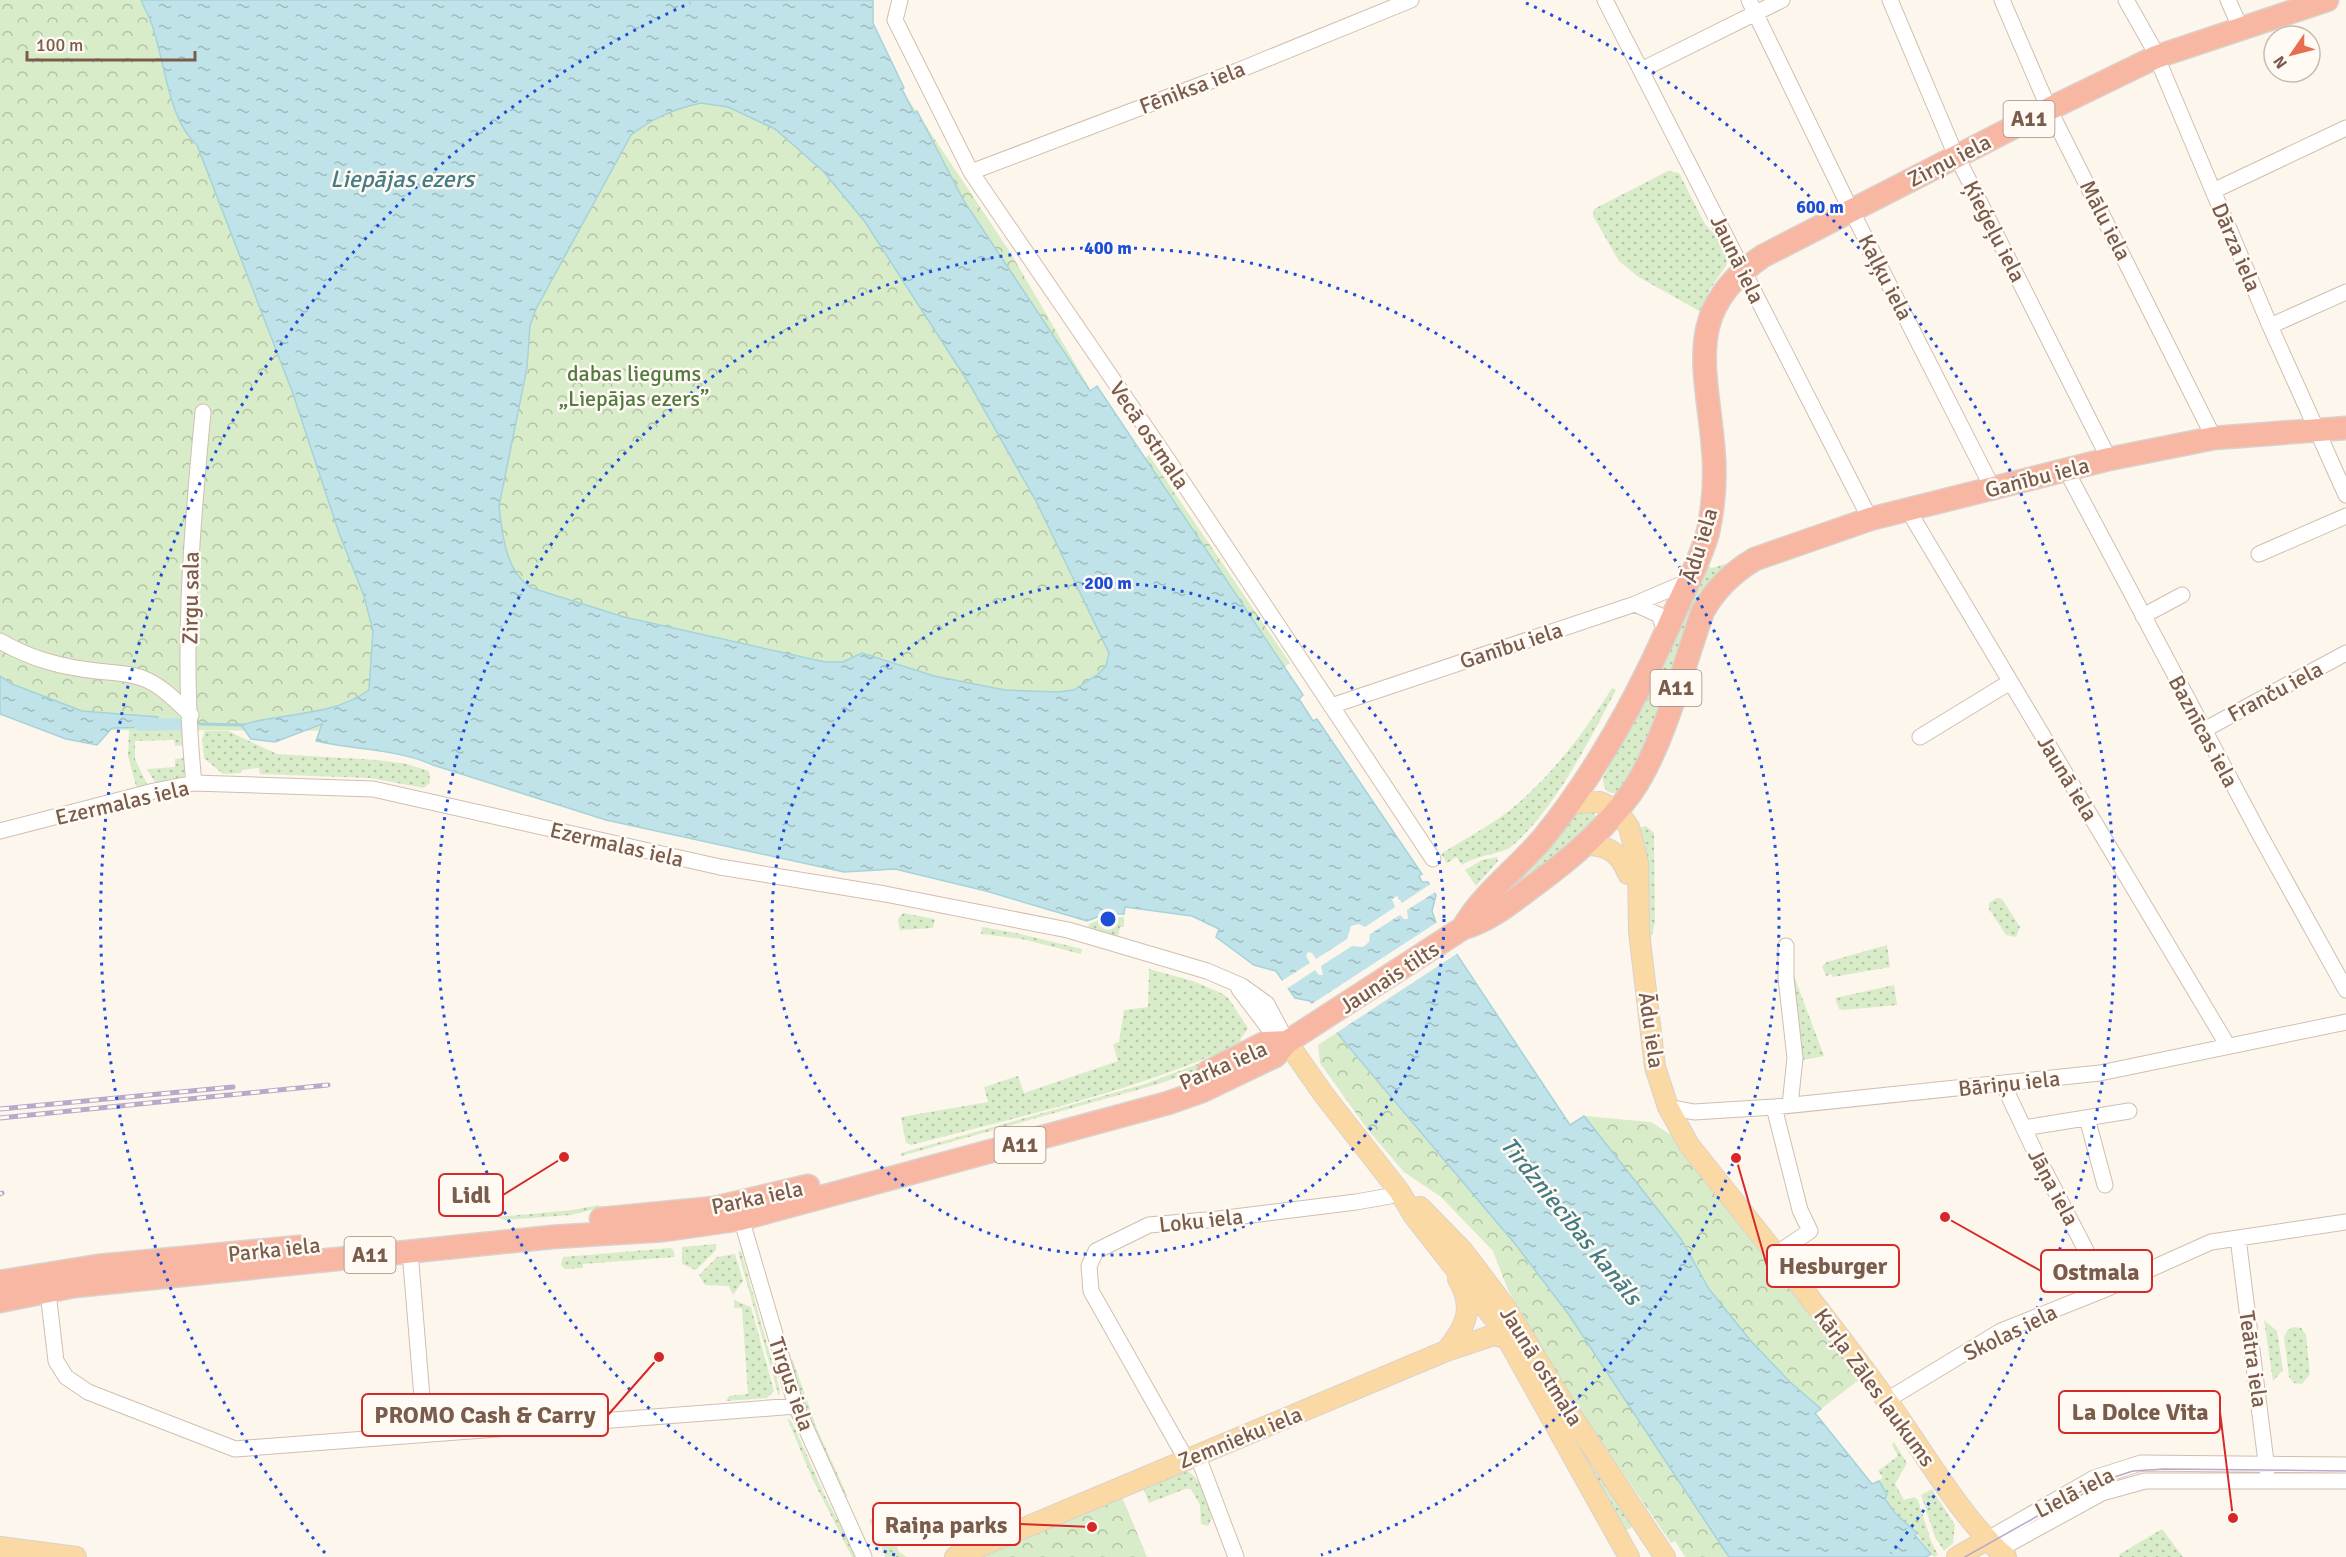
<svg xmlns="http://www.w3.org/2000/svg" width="2346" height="1557" font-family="Signika,sans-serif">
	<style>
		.grass { fill: url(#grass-dots) }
		.park { fill: url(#park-crowns) }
		.water { fill: url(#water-ripples); stroke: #a5d3da; stroke-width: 1.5; fill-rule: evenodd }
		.pier { fill: #fdf6ec }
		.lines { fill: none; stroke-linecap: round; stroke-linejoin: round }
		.stream { stroke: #a5d3da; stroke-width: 3 }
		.canal { stroke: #bfe3e8; stroke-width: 12 }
		.minor-casing { stroke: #d1beb0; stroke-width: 17 }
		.major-casing { stroke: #dad1cd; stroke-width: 22 }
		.highway-casing { stroke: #dad1cd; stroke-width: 25 }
		.minor { stroke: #fff; stroke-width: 15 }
		.major { stroke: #fbd9a5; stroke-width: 20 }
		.highway { stroke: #f7b7a3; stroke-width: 22 }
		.tram { stroke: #b9a8c9; stroke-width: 1.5 }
		.rail-casing { stroke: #b9a8c9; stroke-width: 5 }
		.rail { stroke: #fffaf3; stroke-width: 3; stroke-dasharray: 9; stroke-linecap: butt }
		.ring { fill: none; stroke: #1d4ed8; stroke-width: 3; stroke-dasharray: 3 6 }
		.labels { text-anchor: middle; stroke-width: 5; stroke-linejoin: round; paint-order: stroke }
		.shield { fill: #fffaf3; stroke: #a28b7f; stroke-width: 1.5 }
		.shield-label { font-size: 21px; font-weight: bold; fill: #7a5c4d }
		.street-label { font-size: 22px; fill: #7a5c4d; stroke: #fffaf3 }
		.park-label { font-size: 22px; fill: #537a41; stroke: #fffaf3 }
		.water-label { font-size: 24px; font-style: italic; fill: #437c86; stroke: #fffaf3 }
		.centre { fill: #1d4ed8; stroke: #fffaf3; stroke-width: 3 }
		.ring-label { font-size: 18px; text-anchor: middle; font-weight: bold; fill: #1d4ed8; stroke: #fffaf3; stroke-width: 5; stroke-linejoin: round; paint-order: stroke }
		.leader { fill: none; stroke: #d62828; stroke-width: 2 }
		.callout-dot { fill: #d62828; stroke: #fffaf3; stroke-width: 2 }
		.callout { fill: #fffaf3; stroke: #d62828; stroke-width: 2 }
		.callout-label { font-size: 24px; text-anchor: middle; font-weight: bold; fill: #7a5c4d }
	</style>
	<defs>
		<pattern id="grass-dots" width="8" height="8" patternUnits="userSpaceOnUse" patternTransform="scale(1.5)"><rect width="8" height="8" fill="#d8ecc9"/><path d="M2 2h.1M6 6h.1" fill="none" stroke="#b4c2a5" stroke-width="1.8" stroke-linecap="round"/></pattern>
		<pattern id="park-crowns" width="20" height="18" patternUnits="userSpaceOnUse" patternTransform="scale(1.5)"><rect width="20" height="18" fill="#d8ecc9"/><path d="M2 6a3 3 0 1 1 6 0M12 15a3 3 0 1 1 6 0" fill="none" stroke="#b4c2a5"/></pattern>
		<pattern id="water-ripples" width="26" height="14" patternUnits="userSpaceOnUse" patternTransform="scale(1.5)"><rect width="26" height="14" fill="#bfe3e8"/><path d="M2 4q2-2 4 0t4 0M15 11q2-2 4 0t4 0" fill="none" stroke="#a0bbbe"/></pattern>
	</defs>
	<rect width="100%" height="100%" fill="#fdf6ec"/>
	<path class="grass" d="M 1668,171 L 1679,173 L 1705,224 L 1717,237 L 1727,259 L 1726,266 L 1710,289 L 1701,312 L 1637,276 L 1619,261 L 1593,216 L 1594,209 Z
		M 1747,558 L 1723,572 L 1623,791 C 1610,796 1603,792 1603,778 L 1651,688 L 1705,565 L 1712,568 Z
		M 1612,688 L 1616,690 C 1589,740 1556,808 1512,846 C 1501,855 1478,854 1462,865 L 1456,857 L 1447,863 L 1441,854 C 1463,840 1486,828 1509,811 C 1550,778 1584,733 1612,688 Z
		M 129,730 L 185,730 L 186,745 L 175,746 L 174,740 L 135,741 L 135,759 L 148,786 L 137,790 L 128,756 Z
		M 205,731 L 228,731 L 277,754 L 377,760 L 407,764 L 429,771 L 430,783 L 424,788 L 370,778 L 260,774 L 259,768 L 242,770 L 241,773 L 223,774 L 204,758 L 202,739 Z
		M 183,758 L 186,761 L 187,771 L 182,779 L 156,784 L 147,769 L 175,767 L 175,759 Z
		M 1584,807 L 1594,813 L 1599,824 L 1490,906 L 1575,810 Z
		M 1646,826 L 1654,833 L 1655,923 L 1650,942 L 1646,859 L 1639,828 Z
		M 1497,857 L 1498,861 L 1476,886 L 1465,870 L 1482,860 Z
		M 1997,898 L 2002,899 L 2020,927 L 2016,937 L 2006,935 L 1989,909 L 1989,903 Z
		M 903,913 L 935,919 L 933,928 L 900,930 L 901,937 L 898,919 Z
		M 1105,917 L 1124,917 L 1124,927 L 1120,927 L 1118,937 L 1088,929 L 1089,924 Z
		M 982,927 L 1016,933 L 1082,949 L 1081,954 L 1022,939 L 981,934 Z
		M 1887,945 L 1890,967 L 1833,977 L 1831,974 L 1826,976 L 1822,966 L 1827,962 Z
		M 1791,968 L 1824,1056 L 1803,1060 Z
		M 1149,969 L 1193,981 L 1223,994 L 1229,999 L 1248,1028 L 1240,1040 L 1242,1043 C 1136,1091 1022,1116 911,1145 L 906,1143 L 901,1117 L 988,1102 L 984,1087 L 1018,1076 L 1024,1093 L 1118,1061 L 1113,1044 L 1119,1042 L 1124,1010 L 1148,1007 Z
		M 1894,985 L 1897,1005 L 1844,1010 L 1839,1009 L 1835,998 Z
		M 1224,1054 L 1202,1068 L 1162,1083 L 901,1156 L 901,1153 L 1145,1084 Z
		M 599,1205 L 599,1208 L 571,1215 L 505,1220 L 496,1217 L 573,1210 Z
		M 716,1244 L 716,1250 L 696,1270 L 682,1264 L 682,1247 Z
		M 670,1248 L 673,1249 L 675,1257 L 583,1264 L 583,1268 L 565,1269 L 561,1265 L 563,1257 Z
		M 741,1251 L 780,1390 L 779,1397 L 738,1252 Z
		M 735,1254 L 743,1281 L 733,1295 L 729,1286 L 705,1285 L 699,1275 L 717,1257 Z
		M 734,1300 L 751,1307 L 774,1391 L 767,1398 L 726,1401 L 729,1396 L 748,1394 L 742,1308 L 734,1308 Z
		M 2264,1320 L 2277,1331 L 2283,1370 L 2273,1381 Z
		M 2293,1327 L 2301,1328 L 2306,1335 L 2310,1374 L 2302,1384 L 2294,1383 L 2289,1377 L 2284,1337 L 2287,1331 Z
		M 792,1358 L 817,1429 L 848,1497 C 834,1489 788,1374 792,1358 Z
		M 787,1418 L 792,1422 L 825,1496 L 857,1557 L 852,1557 L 812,1478 Z
		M 1576,1438 L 1636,1525 L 1623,1532 L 1575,1443 Z
		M 1894,1442 L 1907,1463 L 1895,1484 L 1904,1500 L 1914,1497 L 1918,1500 L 1931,1541 L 1938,1555 L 1934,1557 L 1912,1528 L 1896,1513 L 1883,1497 L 1887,1494 L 1879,1481 L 1883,1477 L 1878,1471 L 1898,1456 L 1892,1445 Z
		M 1187,1471 C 1203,1479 1206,1502 1212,1518 L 1208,1526 L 1201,1524 L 1200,1505 L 1191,1489 L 1185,1489 L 1149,1503 L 1143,1488 Z
		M 1932,1489 L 1955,1525 L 1953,1543 L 1944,1551 L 1935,1537 L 1921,1495 Z
		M 913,1502 L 893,1515 L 890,1529 L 899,1552 L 907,1557 L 886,1557 L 869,1520 Z
		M 2162,1529 L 2183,1557 L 2119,1557 L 2120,1554 Z"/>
	<path class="park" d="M 0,0 L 842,0 L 1010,252 L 1091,391 L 1145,458 L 1149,455 L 1290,663 L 1036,850 L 400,731 L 92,730 L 0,688 Z
		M 1336,1033 L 1516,1245 L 1569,1315 L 1729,1557 L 1685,1557 L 1675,1541 L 1671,1543 L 1569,1394 L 1508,1290 L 1493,1251 L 1441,1197 L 1404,1172 L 1368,1130 L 1320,1063 L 1318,1045 Z
		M 1584,1116 L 1651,1122 L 1673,1136 L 1860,1379 L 1821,1409 L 1790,1382 L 1750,1340 L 1709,1289 L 1681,1239 Z
		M 1122,1497 L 1147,1557 L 976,1557 Z"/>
	<path class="water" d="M 141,0 L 873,0 L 873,23 L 904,88 L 902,89 L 914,113 L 917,111 L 964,201 L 1090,391 L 1097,386 L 1303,695 L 1299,699 L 1313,721 L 1317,719 L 1422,874 L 1419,876 L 1422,882 L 1428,882 L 1436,895 L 1432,911 L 1436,923 L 1570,1125 L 1584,1116 L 1681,1239 L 1709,1289 L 1750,1340 L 1790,1382 L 1821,1409 L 1815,1413 L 1872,1484 L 1879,1481 L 1887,1494 L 1885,1499 L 1895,1513 L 1917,1533 L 1915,1535 L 1931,1554 L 1926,1557 L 1729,1557 L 1569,1315 L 1516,1245 L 1310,1001 L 1295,998 L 1276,971 L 1254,965 L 1216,937 L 1219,929 L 1192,916 L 1125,907 L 1124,914 L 1106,914 L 1087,921 L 986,891 L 895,869 L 844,872 L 606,820 L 433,765 C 398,749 354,750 316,741 L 322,724 L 275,742 L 251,739 L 241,725 C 284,712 332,717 369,690 L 373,631 L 364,596 L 339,533 L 292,391 L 197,145 C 168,121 164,56 151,22 C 148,14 144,8 141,0 ZM 701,103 L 728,107 L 775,129 L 823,171 L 865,222 L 970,385 L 1036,501 L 1109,653 L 1106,666 L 1098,674 L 1074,690 L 1058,692 L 1005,690 L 934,676 L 862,653 L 843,662 L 825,662 L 624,617 L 532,588 C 506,573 502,534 499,506 L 527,368 L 530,326 L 536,309 L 631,135 C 653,118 674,109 701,103 Z
		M 0,676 L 12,684 L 82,711 L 158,717 L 153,727 L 112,728 L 97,745 L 66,739 L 0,714 Z"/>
	<path class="pier" d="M 1432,883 L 1437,891 L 1407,910 L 1408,919 L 1404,919 L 1400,915 L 1370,934 L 1369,942 L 1363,947 L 1352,946 L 1321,966 L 1323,975 L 1319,975 L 1315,970 L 1285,990 L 1280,982 L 1310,963 L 1306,956 L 1308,952 L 1312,953 L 1316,959 L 1347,939 L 1351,926 L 1359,924 L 1365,927 L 1395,907 L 1392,899 L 1397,896 L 1402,903 Z
		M 1439,921 L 1458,953 L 1333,1035 L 1310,1005 Z"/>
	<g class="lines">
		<path class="stream" d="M 200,724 L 243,725"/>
		<path class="canal" d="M 140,725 L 183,724"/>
		<defs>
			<path id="minor" d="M 900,0 L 895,20 L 971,172 L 1168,460 L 1433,859
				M 1605,0 L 1870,519
				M 1749,0 L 1846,200 L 1993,489
				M 1890,0 L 1954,151 L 2109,459
				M 2002,0 L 2049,109 L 2214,438
				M 2126,0 L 2152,46 L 2270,326 L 2346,495
				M 2228,0 L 2241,29
				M 1641,70 L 1782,0
				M 971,172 L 1237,71 L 1411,0
				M 2213,191 L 2346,128
				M 2270,326 L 2346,292
				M 2066,470 L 2260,835 L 2346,990
				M 1908,510 L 2228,1046
				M 2259,554 L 2346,516
				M 1635,604 L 1659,615 L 1666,634
				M 2143,616 L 2182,595
				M 0,641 C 31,659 61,667 97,671 C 114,673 131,673 147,680 C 164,688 177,702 191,715
				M 1331,706 L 1635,604 L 1689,581
				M 2204,730 L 2346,653
				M 1920,737 L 2010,682
				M 194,783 C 181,660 191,536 203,412
				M 0,831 L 154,791 L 194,783 L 373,789 L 720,867 L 885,894 L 1068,930 L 1207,971 L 1242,986 L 1267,1004 L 1287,1042
				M 1786,946 L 1786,978 L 1795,1058 L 1790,1105
				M 1239,989 L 1267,1026 L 1280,1032
				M 2003,1084 L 2036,1154 L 2106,1289
				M 1668,1107 L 1694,1112 L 1774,1107 L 2100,1073 L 2346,1022
				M 1774,1107 L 1800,1210 L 1810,1231 L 1776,1254
				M 2087,1118 L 2105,1185
				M 2024,1128 L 2129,1111
				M 739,1211 L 796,1406 L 864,1557
				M 2238,1238 L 2267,1470
				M 410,1251 L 425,1434
				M 47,1284 L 56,1361 L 66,1377 L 88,1392 L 235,1449 L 796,1406
				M 1887,1400 L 2001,1331 L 2106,1289 L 2211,1242 L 2346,1222
				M 1197,1454 L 1236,1557
				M 1186,1459 L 1091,1291 L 1089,1266 L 1096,1251 L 1149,1225 L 1218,1219 L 1356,1202 L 1390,1196 L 1399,1191
				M 1988,1539 L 2094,1478 L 2141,1463 L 2346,1465
				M 1996,1551 L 2102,1493 L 2145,1481 L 2346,1481"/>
			<path id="major" d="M 1570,803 L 1600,802 L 1617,810 L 1629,827 L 1638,863 L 1639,932 L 1655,1067 L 1668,1107 L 1689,1145 C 1757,1230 1824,1314 1888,1402 C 1922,1449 1963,1521 2006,1557
				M 1586,845 C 1608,845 1620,853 1628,874
				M 1287,1042 L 1324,1095 L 1399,1191 L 1414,1216 L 1500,1326 L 1629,1557
				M 1420,1207 L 1463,1251 L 1506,1308 L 1562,1401 L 1665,1557
				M 1446,1351 C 1466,1327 1475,1308 1458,1279
				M 0,1547 L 76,1557
				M 955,1557 L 1446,1351 L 1494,1335 L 1529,1345
				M 1957,1557 L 1988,1539"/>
			<path id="highway" d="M 1463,928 C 1480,896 1519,867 1544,837 C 1600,768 1642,689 1677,607 C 1688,582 1701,558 1708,532 C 1714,504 1716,475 1713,446 C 1706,366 1683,310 1763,256 L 2049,109 L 2156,57 L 2327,0
				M 1208,1072 L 1265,1043 L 1287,1042
				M 601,1219 L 715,1208 L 808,1186
				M 0,1282 L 98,1266 L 299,1247
				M 0,1301 L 74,1286 L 552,1237 L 664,1230 L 741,1219 L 1168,1103 L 1202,1091 L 1254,1066 L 1275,1056 L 1287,1042 L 1463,928 C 1491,920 1513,901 1536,884 C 1573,857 1604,830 1631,793 C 1663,748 1684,664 1703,611 C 1716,588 1733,572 1755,559 L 1870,519 L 2109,459 L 2214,438 L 2346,428"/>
		</defs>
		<use href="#minor" class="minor-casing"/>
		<use href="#major" class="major-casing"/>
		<use href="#highway" class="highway-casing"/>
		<use href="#minor" class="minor"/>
		<use href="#major" class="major"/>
		<use href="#highway" class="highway"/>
		<path class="tram" d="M 1965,1557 L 2096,1483 L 2133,1471 L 2164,1469 L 2346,1471"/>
		<defs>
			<path id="rail" d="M 0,1109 L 233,1087
				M 0,1118 L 328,1085
				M 0,1194 L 2,1193"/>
		</defs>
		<use href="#rail" class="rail-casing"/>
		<use href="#rail" class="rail"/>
	</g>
	<g class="ring">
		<circle cx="1108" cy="919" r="336"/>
		<path d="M895 1555A671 671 0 1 1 1321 1555"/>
		<path d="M325 1553A1007 1007 0 0 1 690 3M1526 3A1007 1007 0 0 1 1891 1553"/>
	</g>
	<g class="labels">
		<g class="shield">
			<rect x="2003.5" y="101" width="51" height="36" rx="4.5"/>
			<rect x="1650.5" y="670" width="51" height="36" rx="4.5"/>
			<rect x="994.5" y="1127" width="51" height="36" rx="4.5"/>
			<rect x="344.5" y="1237" width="51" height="36" rx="4.5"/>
		</g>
		<g class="shield-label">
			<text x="2029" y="126">A11</text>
			<text x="1676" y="695">A11</text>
			<text x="1020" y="1152">A11</text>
			<text x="370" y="1262">A11</text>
		</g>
		<g class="street-label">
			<text transform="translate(1192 87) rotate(-21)" y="8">Fēniksa iela</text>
			<text transform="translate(1949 160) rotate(-27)" y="8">Zirņu iela</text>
			<text transform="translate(2106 220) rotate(63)" y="8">Mālu iela</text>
			<text transform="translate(1995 231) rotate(63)" y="8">Ķieģeļu iela</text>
			<text transform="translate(2237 247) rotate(67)" y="8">Dārza iela</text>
			<text transform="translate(1738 259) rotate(64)" y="8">Jaunā iela</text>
			<text transform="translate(1886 277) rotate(63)" y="8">Kaļķu iela</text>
			<text transform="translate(1150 435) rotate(56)" y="8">Vecā ostmala</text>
			<text transform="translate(2037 477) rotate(-14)" y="8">Ganību iela</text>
			<text transform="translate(1699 545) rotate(-73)" y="8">Ādu iela</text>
			<text transform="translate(190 598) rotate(-89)" y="8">Zirgu sala</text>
			<text transform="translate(1511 645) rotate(-18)" y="8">Ganību iela</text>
			<text transform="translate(2275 691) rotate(-28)" y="8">Franču iela</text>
			<text transform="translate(2204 731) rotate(62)" y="8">Baznīcas iela</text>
			<text transform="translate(2068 778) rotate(59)" y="8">Jaunā iela</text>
			<text transform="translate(122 802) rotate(-13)" y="8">Ezermalas iela</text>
			<text transform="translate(617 844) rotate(13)" y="8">Ezermalas iela</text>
			<text transform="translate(1389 977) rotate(-33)" y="8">Jaunais tilts</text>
			<text transform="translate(1652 1030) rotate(82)" y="8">Ādu iela</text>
			<text transform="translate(1223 1065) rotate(-23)" y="8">Parka iela</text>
			<text transform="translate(2009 1083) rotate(-6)" y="8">Bāriņu iela</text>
			<text transform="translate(2054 1187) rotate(62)" y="8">Jāņa iela</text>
			<text transform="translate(757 1197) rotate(-12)" y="8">Parka iela</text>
			<text transform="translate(1201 1220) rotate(-6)" y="8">Loku iela</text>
			<text transform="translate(274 1249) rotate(-6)" y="8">Parka iela</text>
			<text transform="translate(2010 1332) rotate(-26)" y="8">Skolas iela</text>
			<text transform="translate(2254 1359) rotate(82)" y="8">Teātra iela</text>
			<text transform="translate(1542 1366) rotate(58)" y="8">Jaunā ostmala</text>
			<text transform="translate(792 1384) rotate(71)" y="8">Tirgus iela</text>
			<text transform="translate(1875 1387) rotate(54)" y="8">Kārļa Zāles laukums</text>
			<text transform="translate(1240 1437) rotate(-22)" y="8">Zemnieku iela</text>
			<text transform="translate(2074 1492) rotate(-27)" y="8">Lielā iela</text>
		</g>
		<g class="park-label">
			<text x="634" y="381">dabas liegums<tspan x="634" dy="25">„Liepājas ezers”</tspan></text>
		</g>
		<g class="water-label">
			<text x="402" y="187">Liepājas ezers</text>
			<text transform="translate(1571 1221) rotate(51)" y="8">Tirdzniecības kanāls</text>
		</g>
	</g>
	<circle cx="1108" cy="919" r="9" class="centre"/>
	<g class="ring-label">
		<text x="1820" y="213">600 m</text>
		<text x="1108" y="254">400 m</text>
		<text x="1108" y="589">200 m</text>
	</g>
	<path class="leader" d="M564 1157L503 1195M1736 1158L1767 1266M1945 1217L2041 1271M2233 1518L2220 1412M659 1357L608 1415M1092 1527L1020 1524"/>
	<g class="callout-dot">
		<circle cx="564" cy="1157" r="6"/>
		<circle cx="1736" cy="1158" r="6"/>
		<circle cx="1945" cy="1217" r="6"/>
		<circle cx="2233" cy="1518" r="6"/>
		<circle cx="659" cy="1357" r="6"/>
		<circle cx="1092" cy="1527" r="6"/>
	</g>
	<g class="callout">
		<rect x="439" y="1174" width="64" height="42" rx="6"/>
		<rect x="1767" y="1245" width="132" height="42" rx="6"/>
		<rect x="2041" y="1250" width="111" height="42" rx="6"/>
		<rect x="2059" y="1391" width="161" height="42" rx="6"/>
		<rect x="362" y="1394" width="246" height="42" rx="6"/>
		<rect x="873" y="1503" width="147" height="42" rx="6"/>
	</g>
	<g class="callout-label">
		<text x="471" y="1203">Lidl</text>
		<text x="1833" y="1274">Hesburger</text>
		<text x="2096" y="1280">Ostmala</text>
		<text x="2140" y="1420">La Dolce Vita</text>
		<text x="485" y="1423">PROMO Cash &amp; Carry</text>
		<text x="946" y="1533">Raiņa parks</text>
	</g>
	<g transform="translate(2292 54) rotate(235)"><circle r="28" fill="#fffaf3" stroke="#cabbb1" stroke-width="1.5"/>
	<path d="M0-4.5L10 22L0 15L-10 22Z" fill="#e76f51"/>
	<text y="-9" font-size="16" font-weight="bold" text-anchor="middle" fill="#7a5c4d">N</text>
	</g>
	<path d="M27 51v9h168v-9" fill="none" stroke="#7a5c4d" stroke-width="3"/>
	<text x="36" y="51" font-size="18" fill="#7a5c4d" stroke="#fffaf3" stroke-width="4.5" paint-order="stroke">100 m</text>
</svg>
